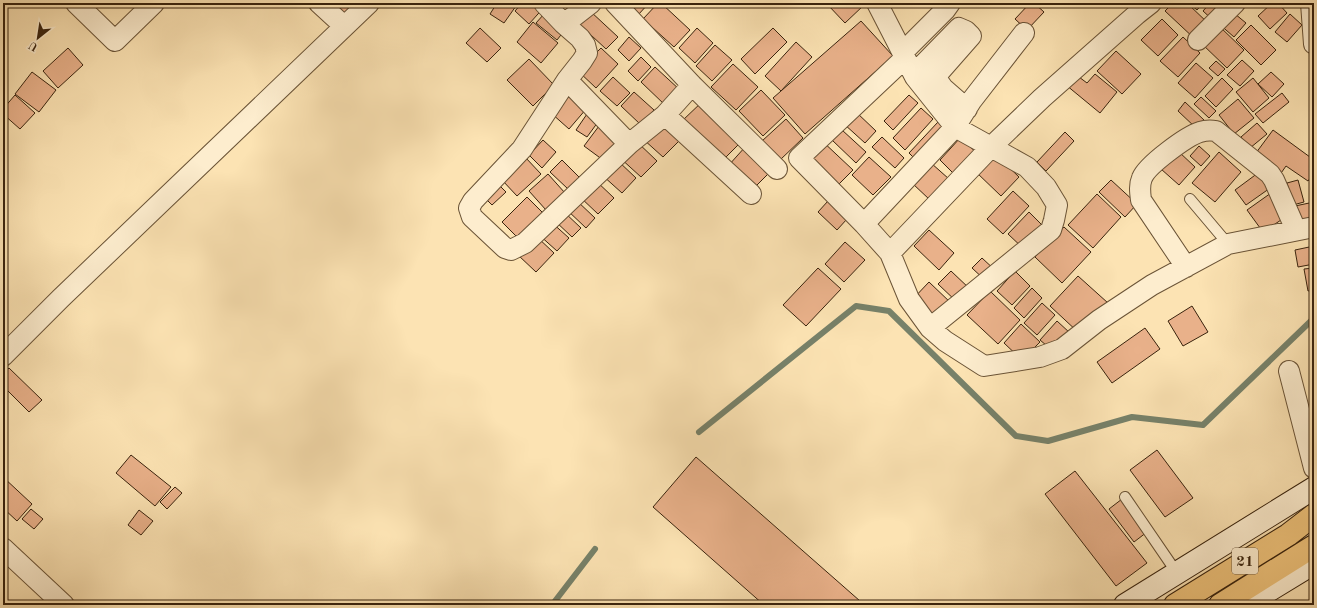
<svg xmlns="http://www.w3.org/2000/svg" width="1317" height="608" font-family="'Old Standard TT',serif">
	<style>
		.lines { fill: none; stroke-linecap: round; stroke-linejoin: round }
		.stream { stroke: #778169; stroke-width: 6 }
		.building { fill: #e9b18a; stroke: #39230d }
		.lane-casing { stroke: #6a5336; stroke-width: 12 }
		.street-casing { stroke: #6a5336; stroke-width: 22 }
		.secondary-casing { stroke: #39230d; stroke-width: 24 }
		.highway-casing { stroke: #39230d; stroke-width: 24 }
		.lane { stroke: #fdedce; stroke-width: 10 }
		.street { stroke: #fdedce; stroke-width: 20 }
		.secondary { stroke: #fdedce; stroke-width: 22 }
		.highway { stroke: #eec27a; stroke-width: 22 }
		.labels { text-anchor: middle; stroke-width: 4; stroke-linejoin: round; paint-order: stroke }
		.shield { fill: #fdedce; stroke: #746047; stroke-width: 1 }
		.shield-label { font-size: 15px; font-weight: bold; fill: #39230d }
	</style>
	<rect width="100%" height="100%" fill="#fce3b3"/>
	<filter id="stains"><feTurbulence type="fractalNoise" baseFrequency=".005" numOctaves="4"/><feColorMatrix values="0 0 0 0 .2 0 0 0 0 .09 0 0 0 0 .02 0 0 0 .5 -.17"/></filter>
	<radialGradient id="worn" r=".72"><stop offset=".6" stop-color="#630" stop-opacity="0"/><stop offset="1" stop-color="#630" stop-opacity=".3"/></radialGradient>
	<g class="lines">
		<path class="stream" d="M 699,432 L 856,306 L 889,311 L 1016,436 L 1048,441 L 1132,417 L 1203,425 L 1314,318
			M 552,605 L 595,549"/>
	</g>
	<path class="building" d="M 323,3 L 355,3 L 342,19 Z
		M 497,3 L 512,3 L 516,6 L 504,23 L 490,14 Z
		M 522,3 L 543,3 L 546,5 L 529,24 L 515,11 Z
		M 625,3 L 649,3 L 638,15 Z
		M 658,3 L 661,3 L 690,30 L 674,47 L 643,19 Z
		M 827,3 L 862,3 L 864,5 L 845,23 L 827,4 Z
		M 1030,3 L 1034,3 L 1044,12 L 1027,30 L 1015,19 Z
		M 1173,3 L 1187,3 L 1210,25 L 1196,40 L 1165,11 Z
		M 1189,3 L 1203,3 L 1197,10 Z
		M 1210,3 L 1231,3 L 1214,21 L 1203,11 Z
		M 1272,3 L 1278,3 L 1287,13 L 1270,29 L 1258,16 Z
		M 3,6 L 8,11 L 3,15 Z
		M 1229,9 L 1246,23 L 1234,37 L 1218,23 Z
		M 590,11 L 618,37 L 606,49 L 578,23 Z
		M 544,14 L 564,31 L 557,40 L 536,23 Z
		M 1290,14 L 1302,25 L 1287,42 L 1275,32 Z
		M 1162,19 L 1178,35 L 1158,56 L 1141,40 Z
		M 861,21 L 893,56 L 805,134 L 773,98 Z
		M 533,22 L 558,43 L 541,63 L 517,42 Z
		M 1218,25 L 1244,50 L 1227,68 L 1201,43 Z
		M 1251,25 L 1276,50 L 1261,65 L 1236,40 Z
		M 480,28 L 501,48 L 487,62 L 466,43 Z
		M 697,28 L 713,43 L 695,63 L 679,48 Z
		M 773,28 L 787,42 L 755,74 L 741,59 Z
		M 629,37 L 641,48 L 629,61 L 618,50 Z
		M 1183,37 L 1200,53 L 1178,77 L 1160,61 Z
		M 796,42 L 812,57 L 781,91 L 765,76 Z
		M 715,45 L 732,60 L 712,81 L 696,66 Z
		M 68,48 L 83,65 L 58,88 L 43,71 Z
		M 601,48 L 618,64 L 596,88 L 578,71 Z
		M 1116,51 L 1141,74 L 1122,94 L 1097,71 Z
		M 641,57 L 651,67 L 638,81 L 628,71 Z
		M 529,59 L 554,85 L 533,106 L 507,80 Z
		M 1242,60 L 1254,71 L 1240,86 L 1227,75 Z
		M 1216,61 L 1225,69 L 1218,76 L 1209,68 Z
		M 1196,63 L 1213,78 L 1195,98 L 1178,83 Z
		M 733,64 L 758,87 L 736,110 L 711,87 Z
		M 655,67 L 680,90 L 665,105 L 641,82 Z
		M 32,72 L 56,90 L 39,112 L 15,94 Z
		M 1271,72 L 1284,84 L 1272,97 L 1258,84 Z
		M 1075,74 L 1087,83 L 1095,74 L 1117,92 L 1100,113 L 1066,85 Z
		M 613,77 L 630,93 L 617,106 L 600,91 Z
		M 1222,78 L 1233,89 L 1216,107 L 1205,96 Z
		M 1253,78 L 1269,98 L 1253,112 L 1236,92 Z
		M 761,90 L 785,115 L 763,136 L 739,111 Z
		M 570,92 L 587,108 L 569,129 L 551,113 Z
		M 634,92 L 654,110 L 640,124 L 621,106 Z
		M 1282,93 L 1289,102 L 1263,123 L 1255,114 Z
		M 15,95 L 35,113 L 20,129 L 3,114 L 3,109 Z
		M 909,95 L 918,103 L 893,130 L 884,121 Z
		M 1201,97 L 1216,111 L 1209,118 L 1194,104 Z
		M 1238,99 L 1254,118 L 1234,134 L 1219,115 Z
		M 704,100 L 743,140 L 721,162 L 682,121 Z
		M 1185,102 L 1204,120 L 1196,128 L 1178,111 Z
		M 921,108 L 933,119 L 905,150 L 893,138 Z
		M 856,112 L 876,131 L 865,143 L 844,124 Z
		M 587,114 L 598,122 L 587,137 L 576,130 Z
		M 786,119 L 803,138 L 780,160 L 762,141 Z
		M 662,120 L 681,139 L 663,157 L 643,139 Z
		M 938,122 L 947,131 L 918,162 L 909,153 Z
		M 1257,123 L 1267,134 L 1250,148 L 1241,137 Z
		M 599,126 L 618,140 L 603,160 L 584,146 Z
		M 842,130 L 866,152 L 856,163 L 832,140 Z
		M 1273,130 L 1314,160 L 1314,173 L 1308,181 L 1286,166 L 1279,176 L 1253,157 Z
		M 1065,132 L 1074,141 L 1046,171 L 1037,162 Z
		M 882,137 L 904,158 L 895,168 L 872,147 Z
		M 960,138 L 977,153 L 956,176 L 940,160 Z
		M 820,139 L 853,170 L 836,187 L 804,157 Z
		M 543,140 L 556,152 L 542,168 L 529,155 Z
		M 635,140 L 657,161 L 641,177 L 619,157 Z
		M 746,146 L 772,170 L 753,189 L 728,166 Z
		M 1199,146 L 1210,156 L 1201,166 L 1190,156 Z
		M 1178,151 L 1195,167 L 1179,185 L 1161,169 Z
		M 993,152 L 1019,177 L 1001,196 L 975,171 Z
		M 1219,152 L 1241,172 L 1215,202 L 1192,183 Z
		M 525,157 L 541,174 L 517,196 L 502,180 Z
		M 869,157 L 891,177 L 873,195 L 852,175 Z
		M 562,160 L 580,178 L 568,189 L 550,172 Z
		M 617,160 L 636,178 L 622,193 L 602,175 Z
		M 931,163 L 949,179 L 930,200 L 912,183 Z
		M 1262,170 L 1273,186 L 1246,205 L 1235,190 Z
		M 548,174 L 565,193 L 546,210 L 529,191 Z
		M 594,179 L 614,198 L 598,214 L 579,196 Z
		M 1111,180 L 1137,204 L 1125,217 L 1099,192 Z
		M 1298,180 L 1304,202 L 1293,205 L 1287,183 Z
		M 497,183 L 506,192 L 492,205 L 483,196 Z
		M 1013,191 L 1029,206 L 1003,234 L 987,219 Z
		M 1271,193 L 1287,216 L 1263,232 L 1247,210 Z
		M 1097,194 L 1121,217 L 1093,248 L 1068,225 Z
		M 527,197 L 544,214 L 519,239 L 502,222 Z
		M 575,199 L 595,218 L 586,228 L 566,209 Z
		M 828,201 L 847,219 L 837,230 L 818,212 Z
		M 1314,202 L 1314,225 L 1300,228 L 1295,206 Z
		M 563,211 L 581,228 L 572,237 L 554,220 Z
		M 1029,212 L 1045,228 L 1025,250 L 1008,234 Z
		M 550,221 L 569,238 L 557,251 L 538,234 Z
		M 1064,227 L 1091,252 L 1062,283 L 1035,257 Z
		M 929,230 L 954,253 L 939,270 L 914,246 Z
		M 536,236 L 554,253 L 536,272 L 518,255 Z
		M 845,242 L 865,260 L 844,282 L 825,264 Z
		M 1314,246 L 1314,264 L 1298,267 L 1295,250 Z
		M 982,258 L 996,271 L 986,281 L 972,268 Z
		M 818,268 L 841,289 L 806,326 L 783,305 Z
		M 1314,268 L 1314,290 L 1308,291 L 1304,269 Z
		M 951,271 L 971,290 L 958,303 L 938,284 Z
		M 1015,271 L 1030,286 L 1012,305 L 997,291 Z
		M 1078,276 L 1108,303 L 1079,333 L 1050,306 Z
		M 929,282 L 952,304 L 934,322 L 911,301 Z
		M 1032,288 L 1042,298 L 1024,318 L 1014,308 Z
		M 990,291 L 1020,320 L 998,344 L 967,315 Z
		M 1042,303 L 1055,315 L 1037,335 L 1024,323 Z
		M 1192,306 L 1208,332 L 1183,346 L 1168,321 Z
		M 1057,321 L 1070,333 L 1053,351 L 1040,340 Z
		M 1021,324 L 1040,342 L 1022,360 L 1004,343 Z
		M 1145,328 L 1160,349 L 1112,383 L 1097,362 Z
		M 9,368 L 42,400 L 29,412 L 3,386 L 3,374 Z
		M 1157,450 L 1193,498 L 1165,517 L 1130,470 Z
		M 131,455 L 171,487 L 155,506 L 116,473 Z
		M 696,457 L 860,601 L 856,605 L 764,605 L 653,507 Z
		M 1075,471 L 1147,563 L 1116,586 L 1045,494 Z
		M 3,477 L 32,504 L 17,521 L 3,508 Z
		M 175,487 L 182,493 L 167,509 L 160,502 Z
		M 1122,499 L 1147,532 L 1134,542 L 1109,509 Z
		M 31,509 L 43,519 L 34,529 L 22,519 Z
		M 139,510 L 153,521 L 141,535 L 128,525 Z"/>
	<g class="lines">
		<defs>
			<path id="lane" d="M 1190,199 L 1228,244
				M 1125,497 L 1177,573"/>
			<path id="street" d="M 76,3 L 115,41 L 154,3
				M 319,3 L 344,26
				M 544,3 L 564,24 L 591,3
				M 615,3 L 692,85 L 777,169
				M 877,3 L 915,77 L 955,127 L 1027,167 L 1046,187 L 1057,205 L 1054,220 L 1051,230 L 930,328
				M 1311,3 L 1314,44
				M 564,24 L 580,38 L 585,45 L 587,53 L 582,61 L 567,80 L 522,149 L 473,201 L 469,208 L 472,217 L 505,248 L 511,250 L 525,243 L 629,144 L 665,115 L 692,85
				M 1198,40 L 1235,3
				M 903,52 L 945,10 L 950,3
				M 905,58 L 799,158 L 864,224 L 890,253 L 909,299 L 930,328 L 945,341 L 984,366 L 1040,357 L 1062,349 L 1099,320 L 1152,285 L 1228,244 L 1314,227
				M 914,74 L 959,28 L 966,31 L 971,36 L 935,77 L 943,88 L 967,109
				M 567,80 L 629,144
				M 665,115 L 751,194
				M 864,224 L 955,127 L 972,100 L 1024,33
				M 890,253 L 991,147 L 1042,98 L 1137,14 L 1151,3
				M 1186,267 L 1141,200 C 1140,192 1139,185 1142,178 C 1147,165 1187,136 1200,132 C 1206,130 1210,130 1216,131 L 1270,174 L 1274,180 L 1296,230
				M 3,356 L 61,298 L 369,3
				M 1289,371 L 1314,468
				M 3,548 L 64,605"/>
			<path id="secondary" d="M 1125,605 L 1314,488
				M 1245,605 L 1314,563"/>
			<path id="highway" d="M 1175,605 L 1288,535 L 1314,515
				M 1220,605 L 1314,546"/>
		</defs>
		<use href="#lane" class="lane-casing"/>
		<use href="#street" class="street-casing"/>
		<use href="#secondary" class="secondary-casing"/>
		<use href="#highway" class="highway-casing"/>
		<use href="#lane" class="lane"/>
		<use href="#street" class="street"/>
		<use href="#secondary" class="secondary"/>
		<use href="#highway" class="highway"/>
	</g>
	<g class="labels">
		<rect class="shield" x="1232" y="548" width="26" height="26" rx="3"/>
		<g class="shield-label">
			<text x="1245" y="566">21</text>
		</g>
	</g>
	<rect width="1317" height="608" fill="none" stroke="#fce3b3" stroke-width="16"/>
	<rect x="4" y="4" width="1309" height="600" fill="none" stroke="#39230d" stroke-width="2"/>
	<rect x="8" y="8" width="1301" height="592" fill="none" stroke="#39230d"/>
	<g transform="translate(38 38) rotate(210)" stroke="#fdedce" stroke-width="3" paint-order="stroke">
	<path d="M0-3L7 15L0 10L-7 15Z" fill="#39230d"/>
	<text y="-6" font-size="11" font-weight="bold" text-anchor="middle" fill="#39230d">U</text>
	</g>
	<rect width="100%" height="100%" filter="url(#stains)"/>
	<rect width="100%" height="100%" fill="url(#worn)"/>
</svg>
